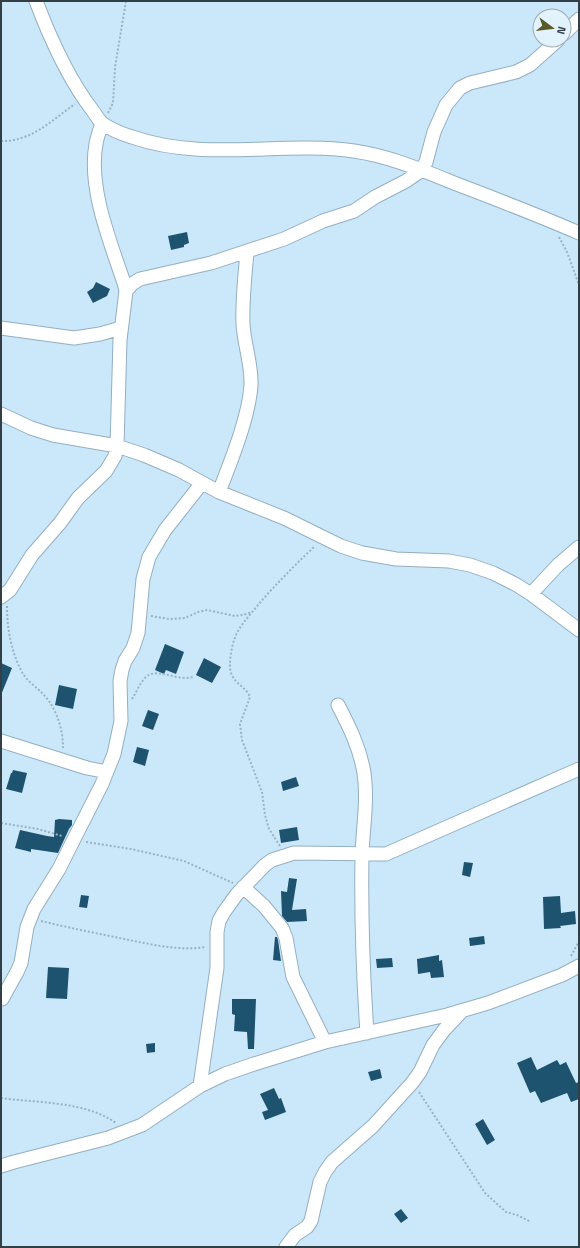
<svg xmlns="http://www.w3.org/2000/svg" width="580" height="1248" font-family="'Titillium Web',sans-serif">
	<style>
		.building { fill: #1e536f }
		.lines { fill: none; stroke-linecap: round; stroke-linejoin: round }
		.minor-casing { stroke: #93afc1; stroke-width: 15 }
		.path { stroke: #9ab2c1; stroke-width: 2; stroke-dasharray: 2 2; stroke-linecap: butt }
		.minor { stroke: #fff; stroke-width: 13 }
	</style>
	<rect width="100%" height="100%" fill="#cae8fa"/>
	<path class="building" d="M 187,232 L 189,243 L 184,245 L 184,247 L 171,250 L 168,236 Z
		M 96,282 L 110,289 L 107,296 L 93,303 L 87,292 L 93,288 Z
		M 165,644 L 184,652 L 176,674 L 166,670 L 164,674 L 155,670 Z
		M 204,658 L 221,667 L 212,683 L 196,675 Z
		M 1,663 L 12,668 L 1,695 Z
		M 59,685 L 77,689 L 73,709 L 55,705 Z
		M 148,710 L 159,714 L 153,730 L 142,726 Z
		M 137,747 L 149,750 L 145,766 L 133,762 Z
		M 13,770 L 27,773 L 22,793 L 6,789 L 11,773 L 12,773 Z
		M 296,777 L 299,786 L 283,791 L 281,782 Z
		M 59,819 L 72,820 L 72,825 L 69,829 L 58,853 L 31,849 L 31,852 L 15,848 L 20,830 L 47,836 L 54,837 L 55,820 Z
		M 297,827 L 299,840 L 281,843 L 279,830 Z
		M 464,862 L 473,863 L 470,877 L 462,875 Z
		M 289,878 L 297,879 L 292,910 L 306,909 L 307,921 L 287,922 L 282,916 L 281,891 L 287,892 Z
		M 81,895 L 89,896 L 87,908 L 79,907 Z
		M 560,896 L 561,913 L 575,911 L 576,924 L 560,926 L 561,928 L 544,929 L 543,897 Z
		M 484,936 L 485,944 L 470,946 L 469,938 Z
		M 275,937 L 277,937 L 278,940 L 281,961 L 273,960 Z
		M 439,955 L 439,961 L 442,960 L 444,977 L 431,978 L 430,972 L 418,974 L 417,959 Z
		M 392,958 L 393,967 L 377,968 L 376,959 Z
		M 48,967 L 69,968 L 67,999 L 46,998 Z
		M 232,999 L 256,999 L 254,1049 L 248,1049 L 247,1032 L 234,1031 L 235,1015 L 232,1014 Z
		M 155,1043 L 155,1052 L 147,1053 L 146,1044 Z
		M 531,1057 L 537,1070 L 557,1060 L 560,1065 L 566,1062 L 576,1083 L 579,1082 L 579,1099 L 571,1102 L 567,1093 L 541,1103 L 535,1091 L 530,1093 L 517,1063 Z
		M 380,1069 L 382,1078 L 371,1081 L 368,1072 Z
		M 274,1088 L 279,1099 L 281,1098 L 286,1112 L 265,1120 L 262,1112 L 268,1110 L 260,1094 Z
		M 483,1119 L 495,1140 L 487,1145 L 475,1124 Z
		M 401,1209 L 408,1218 L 401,1223 L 394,1214 Z"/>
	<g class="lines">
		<defs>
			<path id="minor" d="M 36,1 C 50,38 69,80 93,111 C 96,115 99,121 103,124 C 112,130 122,134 132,137 C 204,162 281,141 354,151 C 389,156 422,170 454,183 C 496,199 538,215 579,233
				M 564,34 L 579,19
				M 126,291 L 132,284 L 140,279 L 211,263 L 284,239 L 323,221 L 354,211 L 375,197 L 406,181 L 422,170 L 426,162 L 434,132 L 446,105 L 460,88 L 470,83 L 516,72 L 530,65 L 558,40
				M 1,328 L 74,338 L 100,334 L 121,328
				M 1,414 L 31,428 L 53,435 L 117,446 L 144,455 L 179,470 L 219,492 L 284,518 L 341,546 L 362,553 L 396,559 L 449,561 L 470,565 L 493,573 L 515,584 L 531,594 L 579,630
				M 219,492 C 231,461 249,417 251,385 C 252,365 244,344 243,324 C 242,300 245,276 247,252
				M 531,594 L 558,565 L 579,547
				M 1,597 L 10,590 L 32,555 L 60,523 L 78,498 L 106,471 L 115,456 L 117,446 L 120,340 L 126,291 L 124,283 C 110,241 88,188 96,144 C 97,137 100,130 102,123
				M 338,705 C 349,726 360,748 364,773 C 368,800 363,827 362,854 C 361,914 363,974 367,1033
				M 1,741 L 87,768 L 107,772
				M 243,887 L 264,906 L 282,928 L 286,938 L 293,977 L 325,1042
				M 2,999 L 17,972 L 21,963 L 27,927 L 34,909 L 59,869 L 74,839 L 102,784 L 114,754 L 121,721 L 120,681 L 122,670 L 125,661 L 133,648 L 138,633 L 143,579 L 149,557 L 165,530 L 202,483
				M 200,1086 L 217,968 L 217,932 L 219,921 L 224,912 L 237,894 L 265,865 L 272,860 L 294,853 L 386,854 L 579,769
				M 1,1166 L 14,1162 L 108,1138 L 142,1125 L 200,1086 L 225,1074 L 254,1064 L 325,1042 L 447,1015 L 488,1003 L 562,975 L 579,966
				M 286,1247 L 295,1235 L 307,1227 L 311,1221 L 320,1182 L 325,1172 L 332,1162 L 373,1126 L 412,1083 L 420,1072 L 433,1045 L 444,1030 L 461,1012"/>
		</defs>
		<use href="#minor" class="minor-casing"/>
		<path class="path" d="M 108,113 L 113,103 L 115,67 L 126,1
			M 1,141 C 31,142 52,120 75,104
			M 559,237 L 567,252 L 579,285
			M 7,606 C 7,628 11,652 22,672 C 26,680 35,686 41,692 C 56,706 63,728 63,748
			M 151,616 L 169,619 L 185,618 L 198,612 L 207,610 L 235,616 L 243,615 L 252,612
			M 132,699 C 136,693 139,685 144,679 C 155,665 176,682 193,677
			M 1,823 L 38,829 L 62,836
			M 86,842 L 131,849 L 184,861 L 233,883
			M 280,846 L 269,829 L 265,815 L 262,792 L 242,740 L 240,724 L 250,697 C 246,687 235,684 231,673 C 228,664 232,644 236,635 C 241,624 250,615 258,605 C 275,585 295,565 315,546
			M 41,921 C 70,928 100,934 129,940 C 154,945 180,951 206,947
			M 571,956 L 579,941
			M 419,1092 L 485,1193 L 506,1212 L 517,1215 L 531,1222
			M 1,1098 C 37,1103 85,1101 116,1123"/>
		<use href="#minor" class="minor"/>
	</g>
	<rect width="580" height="1248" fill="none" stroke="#333f46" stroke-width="4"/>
	<g transform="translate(552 28) rotate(105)"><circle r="19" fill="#e2f3fe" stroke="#9cabb4"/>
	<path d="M0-3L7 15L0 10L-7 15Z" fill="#585a27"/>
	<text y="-6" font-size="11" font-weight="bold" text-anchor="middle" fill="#333f46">N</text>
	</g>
</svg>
